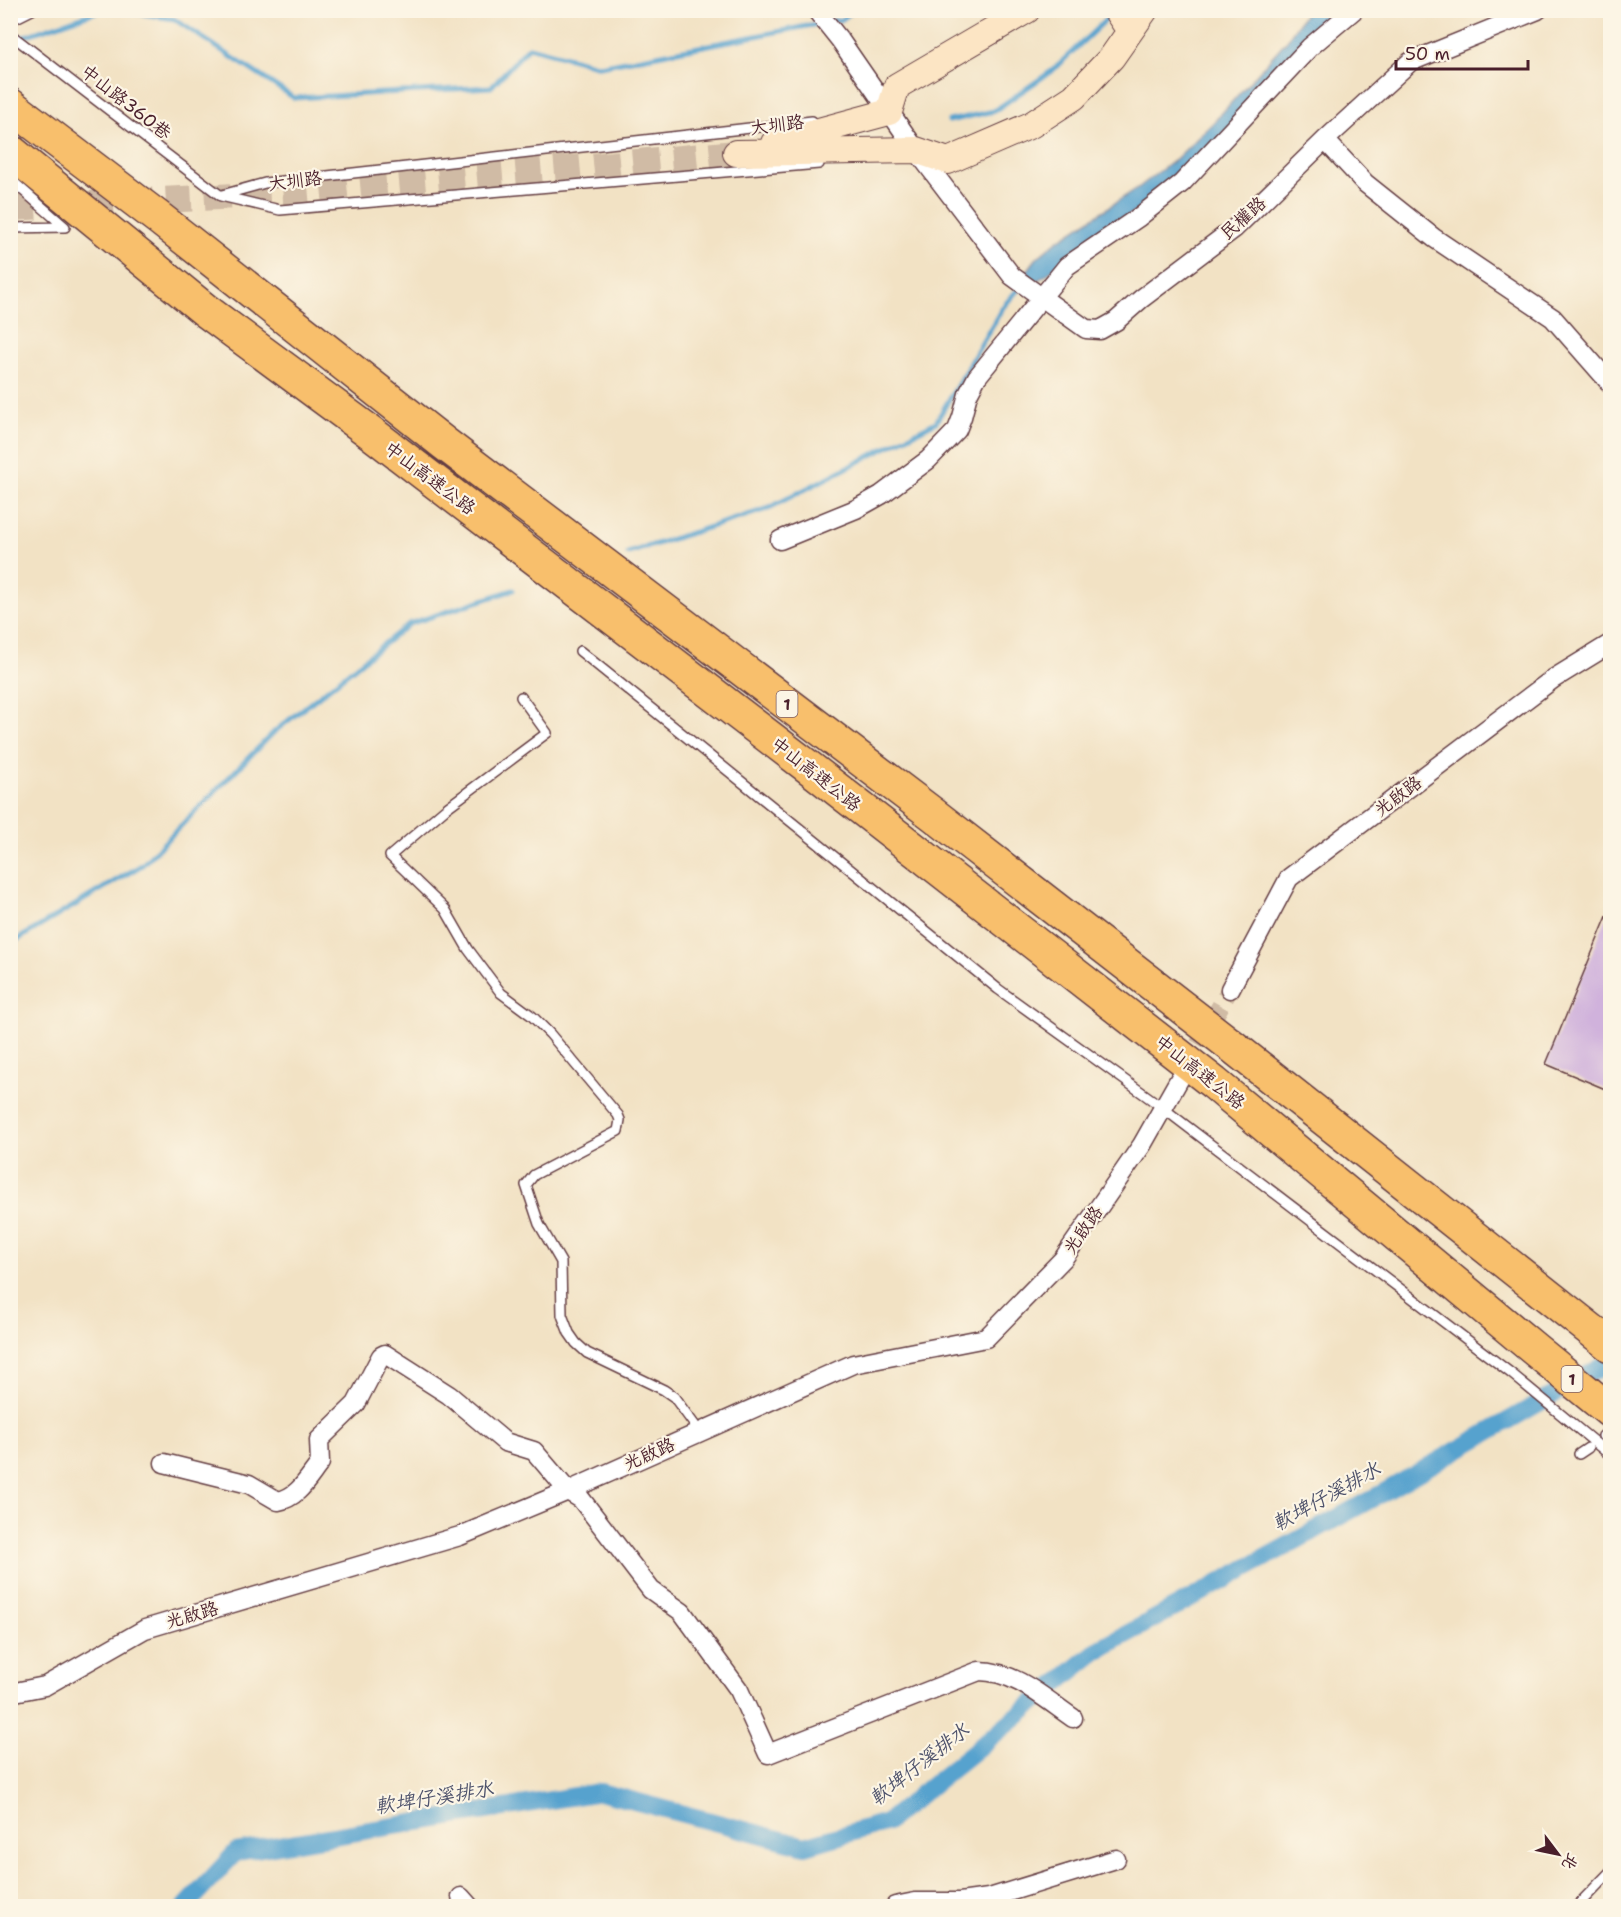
<svg xmlns="http://www.w3.org/2000/svg" width="1621" height="1917" font-family="'Shantell Sans','LXGW WenKai TC',sans-serif">
	<style>
		.water { fill: #56a2ce; stroke: #50607c; stroke-width: 1.5 }
		.lines { fill: none; stroke-linecap: round; stroke-linejoin: round }
		.stream { stroke: #56a2ce; stroke-width: 5 }
		.canal { stroke: #56a2ce; stroke-width: 18 }
		.building { fill: #d0b2dc }
		.street-tunnel { stroke: #d0bba5; stroke-width: 18; stroke-dasharray: 18 9; stroke-linecap: butt }
		.secondary-tunnel { stroke: #d0bba5; stroke-width: 26; stroke-dasharray: 26 13; stroke-linecap: butt }
		.lane-casing { stroke: #633c42; stroke-width: 12 }
		.street-casing { stroke: #633c42; stroke-width: 21 }
		.secondary-casing { stroke: #633c42; stroke-width: 28 }
		.highway-casing { stroke: #633c42; stroke-width: 36 }
		.lane { stroke: #fff; stroke-width: 9 }
		.street { stroke: #fff; stroke-width: 18 }
		.secondary { stroke: #fce5c4; stroke-width: 26 }
		.highway { stroke: #f8bf6c; stroke-width: 33 }
		.labels { text-anchor: middle; stroke-width: 4.5; stroke-linejoin: round; paint-order: stroke }
		.shield { fill: #fcf5e5; stroke: #7f5f63; stroke-width: 1.5 }
		.shield-label { font-size: 16px; font-weight: bold; fill: #4a1f2b }
		.street-label { font-size: 18px; fill: #4a1f2b; stroke: #fcf5e5 }
		.water-label { font-size: 20px; font-style: italic; fill: #4f536c; stroke: #fcf5e5 }
	</style>
	<rect width="100%" height="100%" fill="#fcf5e5"/>
	<filter id="ink" filterUnits="userSpaceOnUse"><feTurbulence type="fractalNoise" baseFrequency=".0167" numOctaves="2"/><feDisplacementMap in="SourceGraphic" scale="12" xChannelSelector="R" yChannelSelector="G"/><feConvolveMatrix kernelMatrix="1 2 1 2 8 2 1 2 1" color-interpolation-filters="sRGB"/></filter>
	<filter id="wash" filterUnits="userSpaceOnUse"><feTurbulence type="fractalNoise" baseFrequency=".008" numOctaves="4" result="noise"/><feDisplacementMap in="SourceGraphic" scale="24" xChannelSelector="R" yChannelSelector="G"/><feGaussianBlur stdDeviation="1.35" result="paint"/><feColorMatrix in="noise" values="0 0 0 0 0 0 0 0 0 0 0 0 0 0 0 0 0 1.4 0 .05"/><feComposite in="paint" operator="in"/></filter>
	<g filter="url(#wash)">
		<rect width="100%" height="100%" fill="#f2e2c4"/>
		<path class="water" d="M 1307,11 L 1349,11 L 1184,180 L 1076,250 L 1045,276 L 1033,283 L 1026,281 L 1025,274 L 1036,259 L 1057,241 L 1138,188 L 1177,158 L 1214,122 L 1287,40 Z"/>
		<g class="lines">
			<path class="stream" d="M 119,10 L 174,19 L 294,98 L 491,87 L 529,47 L 600,66 L 823,23
				M 832,21 L 841,20 L 854,10
				M 10,41 L 102,10
				M 949,121 L 994,111 L 1053,70 L 1112,14
				M 628,553 L 767,509 L 936,422 L 1003,307 L 1021,286
				M 10,944 L 142,865 L 274,732 L 409,624 L 513,590"/>
			<path class="canal" d="M 186,1906 L 236,1852 L 600,1792 L 805,1846 L 887,1822 L 1098,1650 L 1386,1491 L 1610,1362"/>
		</g>
		<g id="blocks">
			<path class="building" d="M 1610,909 L 1610,1091 L 1546,1064 Z"/>
		</g>
	</g>
	<g filter="url(#ink)">
		<use href="#blocks" fill-opacity="0" stroke="#633c42" stroke-width="1.5"/>
		<g class="lines">
			<path class="street-tunnel" d="M 1185,1068 L 1230,989"/>
			<path class="secondary-tunnel" d="M 10,208 L 294,193 L 736,153"/>
			<defs>
				<path id="lane" d="M 10,21 L 32,10
					M 10,34 L 221,196 L 280,210 L 819,164
					M 10,179 L 65,227
					M 222,195 L 265,183 L 812,121
					M 10,228 L 65,227
					M 580,651 L 998,989 L 1155,1102 L 1512,1374 L 1610,1455
					M 521,697 L 547,733 L 445,809 L 390,856 L 445,909 L 468,949 L 501,993 L 532,1016 L 550,1034 L 618,1115 L 620,1120 L 618,1131 L 534,1175 L 526,1185 L 539,1224 L 561,1262 L 562,1315 L 569,1333 L 576,1343 L 587,1353 L 664,1390 L 674,1397 L 699,1431
					M 1603,1436 L 1610,1430
					M 1579,1454 L 1588,1448
					M 1577,1906 L 1610,1872"/>
				<path id="street" d="M 816,10 L 840,40 L 916,150 L 1012,276 L 1086,329 L 1100,330 L 1116,321 L 1141,299 L 1235,228 L 1325,140 L 1365,183 L 1434,238 L 1553,318 L 1610,383
					M 1325,140 L 1410,62 L 1538,10
					M 780,540 L 856,509 L 881,495 L 928,460 L 957,430 L 962,417 L 968,394 L 977,377 L 1067,266 L 1139,217 L 1182,183 L 1310,47 L 1354,10
					M 1230,989 L 1289,878 L 1553,679 L 1610,644
					M 164,1463 L 249,1484 L 278,1501 C 298,1498 308,1478 320,1463 L 319,1440 L 356,1404 L 381,1356 L 385,1354 L 449,1395 L 505,1442 L 534,1451 L 568,1491 L 581,1499 L 651,1590 L 682,1612 L 739,1690 L 768,1754 L 979,1671 C 1015,1671 1045,1699 1073,1718
					M 10,1693 L 45,1686 L 145,1629 L 460,1536 L 568,1491 L 853,1364 L 986,1338 L 1063,1259 L 1142,1145 L 1180,1078
					M 461,1897 L 469,1906
					M 895,1906 L 915,1902 L 960,1902 L 989,1898 L 1116,1859"/>
				<path id="secondary" d="M 1116,10 L 1130,31
					M 774,143 L 889,112 L 897,86 L 1027,10
					M 736,153 L 916,150 L 948,161 L 1031,125 L 1074,97 L 1112,57 L 1145,10"/>
				<path id="highway" d="M 10,105 L 160,219 L 445,444 L 934,815 L 1232,1046 L 1610,1345
					M 10,151 L 205,310 L 370,432 L 811,769 L 1214,1083 L 1533,1348 L 1610,1411"/>
			</defs>
			<use href="#lane" class="lane-casing"/>
			<use href="#street" class="street-casing"/>
			<use href="#secondary" class="secondary-casing"/>
			<use href="#highway" class="highway-casing"/>
			<use href="#lane" class="lane"/>
			<use href="#street" class="street"/>
			<use href="#secondary" class="secondary"/>
			<use href="#highway" class="highway"/>
		</g>
	</g>
	<g class="labels">
		<g class="shield">
			<rect x="776.5" y="691" width="21" height="26" rx="4.5"/>
			<rect x="1561.5" y="1366" width="21" height="26" rx="4.5"/>
		</g>
		<g class="shield-label">
			<text x="787" y="710">1</text>
			<text x="1572" y="1385">1</text>
		</g>
		<g class="street-label">
			<text transform="translate(126 102) rotate(38)" y="6">中山路360巷</text>
			<text transform="translate(777 125) rotate(-7)" y="6">大圳路</text>
			<text transform="translate(295 181) rotate(-7)" y="6">大圳路</text>
			<text transform="translate(1243 218) rotate(-42)" y="6">民權路</text>
			<text transform="translate(430 478) rotate(37)" y="6">中山高速公路</text>
			<text transform="translate(816 774) rotate(38)" y="6">中山高速公路</text>
			<text transform="translate(1398 796) rotate(-37)" y="6">光啟路</text>
			<text transform="translate(1200 1072) rotate(38)" y="6">中山高速公路</text>
			<text transform="translate(1083 1230) rotate(-55)" y="6">光啟路</text>
			<text transform="translate(649 1454) rotate(-24)" y="6">光啟路</text>
			<text transform="translate(192 1615) rotate(-16)" y="6">光啟路</text>
		</g>
		<g class="water-label">
			<text transform="translate(1326 1496) rotate(-29)" y="7">軟埤仔溪排水</text>
			<text transform="translate(919 1764) rotate(-38)" y="7">軟埤仔溪排水</text>
			<text transform="translate(434 1797) rotate(-9)" y="7">軟埤仔溪排水</text>
		</g>
	</g>
	<rect width="1621" height="1917" fill="none" stroke="#fcf5e5" stroke-width="36"/>
	<g transform="translate(1558 1854) rotate(122)" stroke="#fcf5e5" stroke-width="4.5" paint-order="stroke">
	<path d="M0-4.5L10 22L0 15L-10 22Z" fill="#4a1f2b"/>
	<text y="-9" font-size="16" font-weight="bold" text-anchor="middle" fill="#4a1f2b">北</text>
	</g>
	<path d="M1396 60v9h132v-9" fill="none" stroke="#4a1f2b" stroke-width="3"/>
	<text x="1405" y="60" font-size="18" fill="#4a1f2b" stroke="#fcf5e5" stroke-width="4.5" paint-order="stroke">50 m</text>
</svg>
